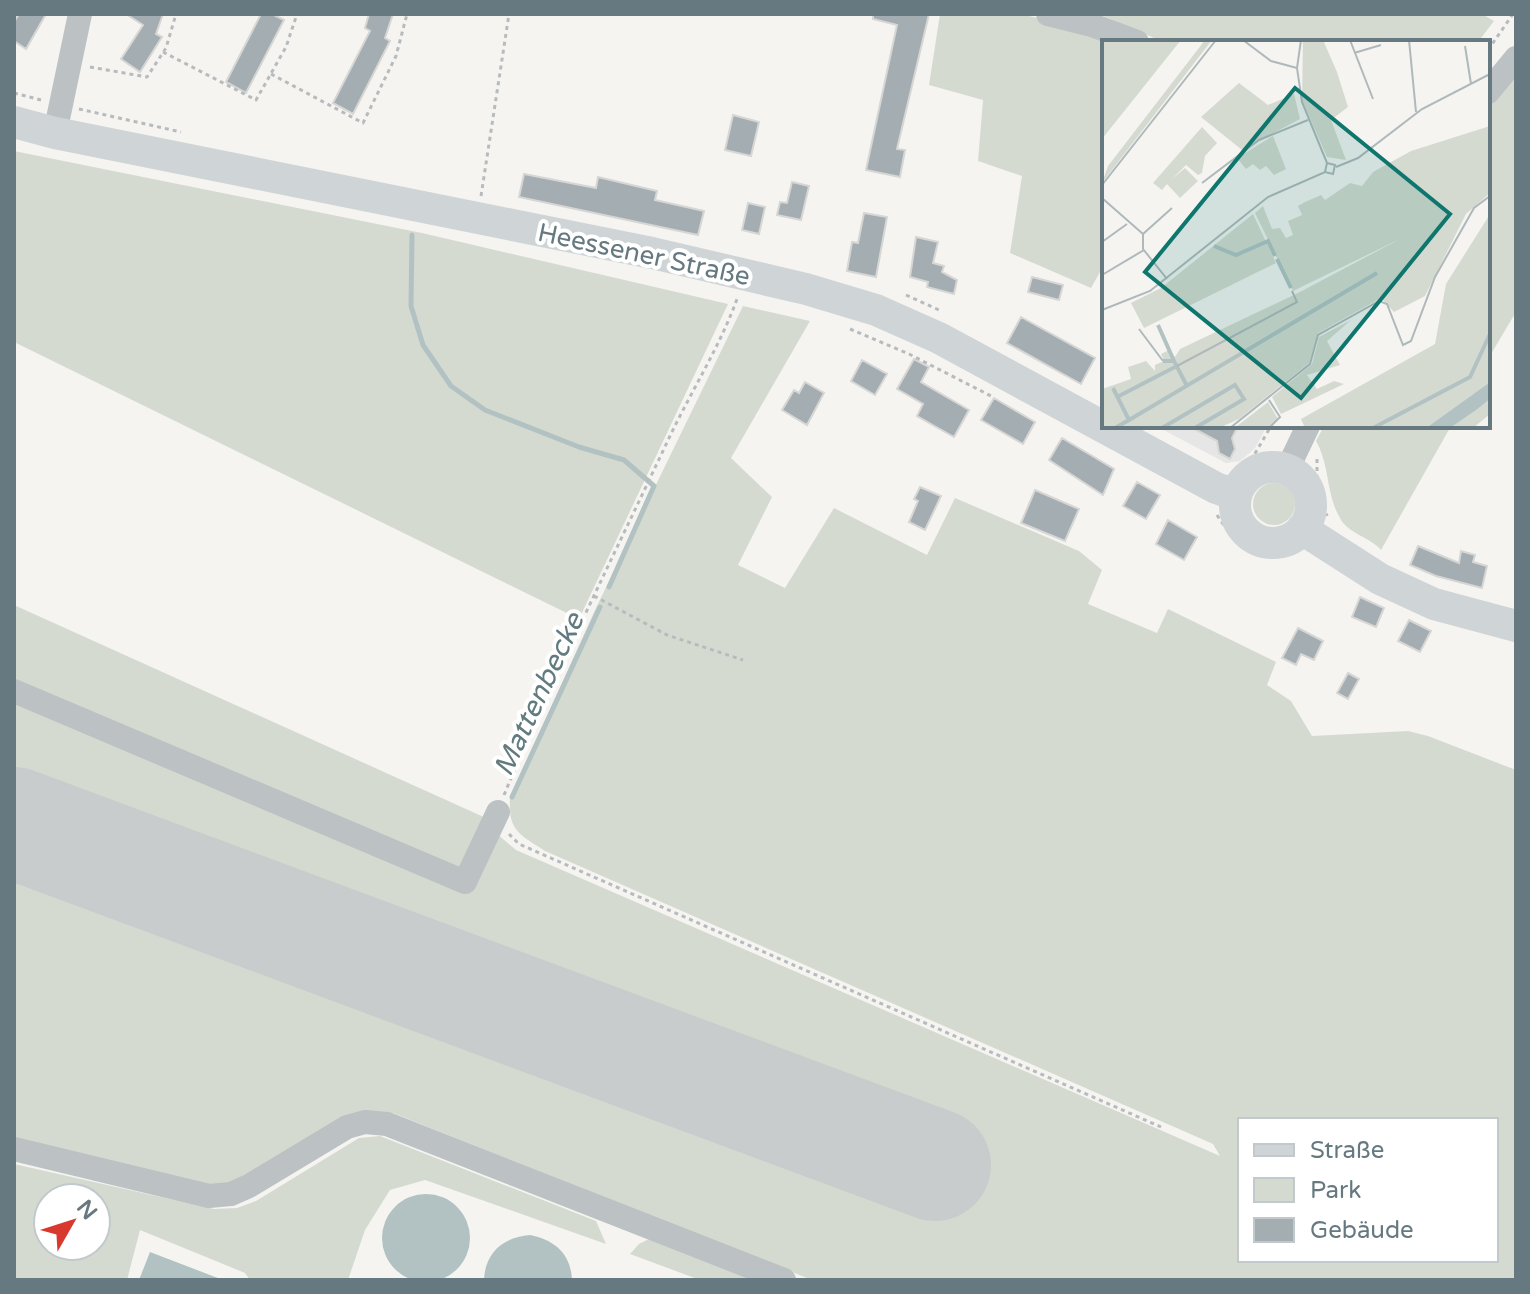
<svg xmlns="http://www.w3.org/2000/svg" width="1530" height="1294" font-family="'Varela Round',sans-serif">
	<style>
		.built { fill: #e5e6e5 }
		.green { fill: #d5dad1; fill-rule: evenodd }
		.water { fill: #b2c2c3 }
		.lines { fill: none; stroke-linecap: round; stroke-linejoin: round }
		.stream { stroke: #b2c2c3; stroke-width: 5 }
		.runway { stroke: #c8cccc; stroke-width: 112 }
		.building { fill: #a4adb1; stroke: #d6d6d4; stroke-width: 2 }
		.path { stroke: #b8bbbd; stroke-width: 3; stroke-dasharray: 4 4; stroke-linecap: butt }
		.minor { stroke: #bcc1c3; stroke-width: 24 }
		.major { stroke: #cfd5d7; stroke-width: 32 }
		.labels { text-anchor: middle; stroke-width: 8; stroke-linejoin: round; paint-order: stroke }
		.street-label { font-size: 26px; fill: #667981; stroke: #fff }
		.water-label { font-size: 28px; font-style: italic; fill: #617b7e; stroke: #fff }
		.inset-river { fill: none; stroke: #b2c2c3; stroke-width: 4 }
		.inset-road { fill: none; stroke: #afb8ba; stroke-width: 2 }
		.view { fill: #0f766e; fill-opacity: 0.15; stroke: #0f766e; stroke-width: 4 }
		.inset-edge { fill: none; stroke: #667981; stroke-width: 4 }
	</style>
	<rect width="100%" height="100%" fill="#f5f4f1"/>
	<path class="built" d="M 1156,426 L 1267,426 L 1255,448 L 1240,461 L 1226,463 Z"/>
	<path class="green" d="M 940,14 L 1020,14 L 1077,27 L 1104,42 L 1104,265 L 1091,288 L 1010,253 L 1022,176 L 978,161 L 983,100 L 929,85 Z
		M 1099,14 L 1482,14 L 1494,21 L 1478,42 L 1163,42 Z
		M 1516,69 L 1516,312 L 1488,359 L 1488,109 Z
		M 14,151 L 422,233 L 728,304 L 579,619 L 14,342 Z
		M 743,306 L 810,321 L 731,458 L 772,497 L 738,565 L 785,588 L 834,508 L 927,555 L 955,498 L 1079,551 L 1102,570 L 1088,604 L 1157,633 L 1168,609 L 1276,662 L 1267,685 L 1291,701 L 1312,736 L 1408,731 L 1428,736 L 1516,770 L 1516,1280 L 812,1280 L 393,1113 L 358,1112 L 241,1182 L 209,1188 L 14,1142 L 14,605 L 486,818 L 496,833 L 516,850 L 1220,1156 L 1213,1144 L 545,851 C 519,834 508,831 510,798 L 595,610 ZM 1240,1120 L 1496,1120 L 1496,1260 L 1240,1260 Z
		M 1324,426 L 1451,426 L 1381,550 C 1371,538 1350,534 1341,520 C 1326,496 1330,465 1316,441 Z
		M1253 504a21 21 0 1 1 42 0a21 21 0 1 1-42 0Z
		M 380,1136 L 596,1221 L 606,1244 L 425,1180 L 390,1190 L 365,1230 L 348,1280 L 250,1280 L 245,1273 L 140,1230 L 127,1280 L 14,1280 L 14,1164 L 214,1209 L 237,1208 L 256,1201 L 359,1138 ZM 48,1198 L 96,1198 L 96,1246 L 48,1246 Z
		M 651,1238 L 757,1280 L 700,1280 L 630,1254 L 639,1244 Z"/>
	<path class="water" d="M382 1238a44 44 0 1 1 88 0a44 44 0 1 1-88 0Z
		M 530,1235 C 555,1240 571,1254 572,1280 L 484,1280 C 485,1252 504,1237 530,1235 Z
		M 150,1252 L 223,1280 L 139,1280 Z"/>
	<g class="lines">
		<path class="stream" d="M 412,235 L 411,306 L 423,345 L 451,386 L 485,410 L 579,447 L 624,460 L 654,486 L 609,587
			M 512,797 L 600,607"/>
		<path class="runway" d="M 14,823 L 935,1165"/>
	</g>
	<path class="building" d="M 19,14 L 46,14 L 26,49 L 14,41 L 14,22 Z
		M 126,14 L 163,14 L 156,34 L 162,37 L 140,72 L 121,59 L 143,25 Z
		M 261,14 L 272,14 L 284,20 L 246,93 L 226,82 Z
		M 369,14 L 393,14 L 385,38 L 390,41 L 353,114 L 333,103 L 370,31 L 365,28 Z
		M 873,14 L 929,14 L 897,149 L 905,150 L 900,177 L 866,170 L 897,25 L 873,19 Z
		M 733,115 L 759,122 L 751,156 L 725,150 Z
		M 524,174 L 596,188 L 598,177 L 657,191 L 655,200 L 704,211 L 698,235 L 519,197 Z
		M 792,182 L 809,186 L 801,220 L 777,215 L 780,202 L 787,203 Z
		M 748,203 L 765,207 L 759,234 L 742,230 Z
		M 864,213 L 887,217 L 876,277 L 847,271 L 852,242 L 858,243 Z
		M 916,237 L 938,242 L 933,263 L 944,266 L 942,272 L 957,280 L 954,294 L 927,287 L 928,282 L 910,277 Z
		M 1032,277 L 1063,285 L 1059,300 L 1028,292 Z
		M 1021,317 L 1095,358 L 1081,384 L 1007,343 Z
		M 914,359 L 929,367 L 921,382 L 969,410 L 954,437 L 917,416 L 923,404 L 897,389 Z
		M 862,360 L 887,374 L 875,395 L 851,381 Z
		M 805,382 L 824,393 L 807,425 L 782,410 L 794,390 L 799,393 Z
		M 994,398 L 1035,422 L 1023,444 L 981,420 Z
		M 1189,426 L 1238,426 L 1232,438 L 1235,449 L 1230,459 L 1219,453 L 1217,441 Z
		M 1062,438 L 1114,469 L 1103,495 L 1049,460 Z
		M 1137,482 L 1160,495 L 1146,519 L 1123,506 Z
		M 920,487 L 941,496 L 925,530 L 909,522 L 918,501 L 914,499 Z
		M 1035,490 L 1079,509 L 1065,541 L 1021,523 Z
		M 1168,520 L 1197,537 L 1184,560 L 1156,544 Z
		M 1418,546 L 1459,563 L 1461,551 L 1475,555 L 1473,562 L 1487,566 L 1482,588 L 1436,576 L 1410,565 Z
		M 1360,597 L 1384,608 L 1376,627 L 1352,617 Z
		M 1409,620 L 1431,631 L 1420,652 L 1398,641 Z
		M 1298,628 L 1323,641 L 1314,660 L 1301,654 L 1296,665 L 1282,658 Z
		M 1348,673 L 1359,679 L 1348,699 L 1337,693 Z"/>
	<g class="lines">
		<path class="path" d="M 1488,50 L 1513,14
			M 163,52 L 256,100 L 286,47 L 297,14
			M 90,67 L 147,77 L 166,48 L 176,14
			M 271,74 L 363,123 L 396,56 L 407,14
			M 14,93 L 41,100
			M 79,109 L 181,132
			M 481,196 L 509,14
			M 906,295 L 939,310
			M 850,329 L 909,354 L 991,396
			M 1317,459 L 1317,480 L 1327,516
			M 1236,468 L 1253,457 L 1271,426
			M 1217,515 C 1229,533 1243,552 1267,554 C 1276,555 1284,552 1293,553
			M 594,596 L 667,635 L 743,660
			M 504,795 C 555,673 614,555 670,436 C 692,390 720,346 737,299
			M 509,834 L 519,844 L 1161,1127"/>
		<path class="minor" d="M 1048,14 L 1092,25 L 1137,42
			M 1488,92 L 1516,58
			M 55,133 L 80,14
			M 1287,470 L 1308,426
			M 14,691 L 465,882 L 498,812
			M 14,1149 L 209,1196 L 231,1194 L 249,1186 L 347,1127 L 365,1122 L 387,1124 L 784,1280"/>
		<path class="major" d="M 14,122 L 55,133 L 652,253 L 806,289 L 876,310 L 939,338 L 1216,488 L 1236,495
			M1235 505a38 38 0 1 1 76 0a38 38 0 1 1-76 0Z
			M 1302,529 L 1380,579 L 1434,604 L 1516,626"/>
	</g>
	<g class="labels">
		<g class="street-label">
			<text transform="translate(644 254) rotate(12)" y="9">Heessener Straße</text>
		</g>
		<g class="water-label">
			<text transform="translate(538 694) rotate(-65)" y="10">Mattenbecke</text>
		</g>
	</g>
	<g transform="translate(1102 40)">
		<rect width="388" height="388" fill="#f5f4f1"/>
		<path d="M 0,0 L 79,0 L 0,99 ZM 103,0 L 110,0 L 0,143 L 6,126 ZM 201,0 L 221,0 L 235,32 L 246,67 L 229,80 L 244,120 L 225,117 L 200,60 ZM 137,43 L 166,65 L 192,54 L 198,79 L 140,110 L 99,77 ZM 388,86 L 388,153 L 364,174 L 323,256 L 292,272 L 279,258 L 216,293 L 207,323 L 137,379 L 117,388 L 0,388 L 0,349 L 29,339 L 26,327 L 44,321 L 53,331 L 53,325 L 62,321 L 59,314 L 67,310 L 73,317 L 78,309 L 196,253 L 300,198 L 191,251 L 153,173 L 161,166 L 170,189 L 178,188 L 184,198 L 191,195 L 186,181 L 200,175 L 196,166 L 203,162 L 219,155 L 223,160 L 248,143 L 260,146 L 271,132 L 309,111 ZM 100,87 L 115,103 L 103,116 L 100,133 L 96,135 L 84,125 L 69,140 L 83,128 L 96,141 L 78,158 L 65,144 L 60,150 L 51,143 ZM 171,96 L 184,129 L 172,135 L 164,126 L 158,130 L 151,124 L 144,129 L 135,118 ZM 151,174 L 174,223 L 42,288 L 29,263 L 59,248 ZM 388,174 L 388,342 L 324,388 L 203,388 L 199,379 L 333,304 L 344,244 ZM 249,280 L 225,301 L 238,325 L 205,335 L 215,349 L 232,341 L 242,344 L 179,374 L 170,357 L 210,324 L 217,297 ZM 388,359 L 388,374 L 371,388 L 348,388 ZM 166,362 L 176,379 L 165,388 L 135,386 Z" fill="#d5dad1"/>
		<path d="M 388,342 L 388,359 L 374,370 L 348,388 L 324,388 Z" fill="#b2c2c3"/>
		<path class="inset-river" d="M 112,206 L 134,215 L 166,201 L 173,216M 175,219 L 189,248M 56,285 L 72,321M 61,321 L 72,321 L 85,346M 11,348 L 27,380 L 13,388M 15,357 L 75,326M 27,380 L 275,233M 60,388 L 133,345 L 142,359 L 93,388M 271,388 L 368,337 L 388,294"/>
		<path class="inset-road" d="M 141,0 L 169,21 L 195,28M 199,0 L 195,28 L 200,62 L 225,123M 248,0 L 271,59M 307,0 L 314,72M 363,6 L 369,44M 252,13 L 279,5M 234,127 L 256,118 L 320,69 L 388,34M 100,143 L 157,100 L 206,80M 0,145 L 114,0M 0,158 L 41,194M 0,202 L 25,184M 0,235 L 42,210M 65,239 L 41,209 L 41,194 L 70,168M 0,270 L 48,251 L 166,157 L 223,132 L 231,134 L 233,125 L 225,123 L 223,132M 37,289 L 61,321M 75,326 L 195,262 L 190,251M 128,388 L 208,324 L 216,295 L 277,261 L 285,264 L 301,305 L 309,301 L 333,237 L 372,168 L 388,156M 167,388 L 178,377 L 167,360"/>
		<path class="view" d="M 193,48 L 348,174 L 199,358 L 43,232 Z"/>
		<rect width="388" height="388" class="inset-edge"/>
	</g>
	<rect width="1530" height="1294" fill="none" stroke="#667981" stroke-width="32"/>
	<rect x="1238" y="1118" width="260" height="144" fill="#ffffff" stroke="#c2c9cd" stroke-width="2"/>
	<rect x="1254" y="1144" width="40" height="12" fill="#cfd5d7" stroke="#c2c9cd" stroke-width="2"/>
	<text x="1310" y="1158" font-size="24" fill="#667981">Straße</text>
	<rect x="1254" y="1178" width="40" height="24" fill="#d5dad1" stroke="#c2c9cd" stroke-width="2"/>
	<text x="1310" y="1198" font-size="24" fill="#667981">Park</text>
	<rect x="1254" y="1218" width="40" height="24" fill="#a4adb1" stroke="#c2c9cd" stroke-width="2"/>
	<text x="1310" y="1238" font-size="24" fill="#667981">Gebäude</text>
	<g transform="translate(72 1222) rotate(51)"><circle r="38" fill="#ffffff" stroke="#c2c9cd" stroke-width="2"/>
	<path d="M0-6L14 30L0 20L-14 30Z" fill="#d8382e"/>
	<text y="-12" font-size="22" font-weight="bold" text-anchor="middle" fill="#667981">N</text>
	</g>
</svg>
